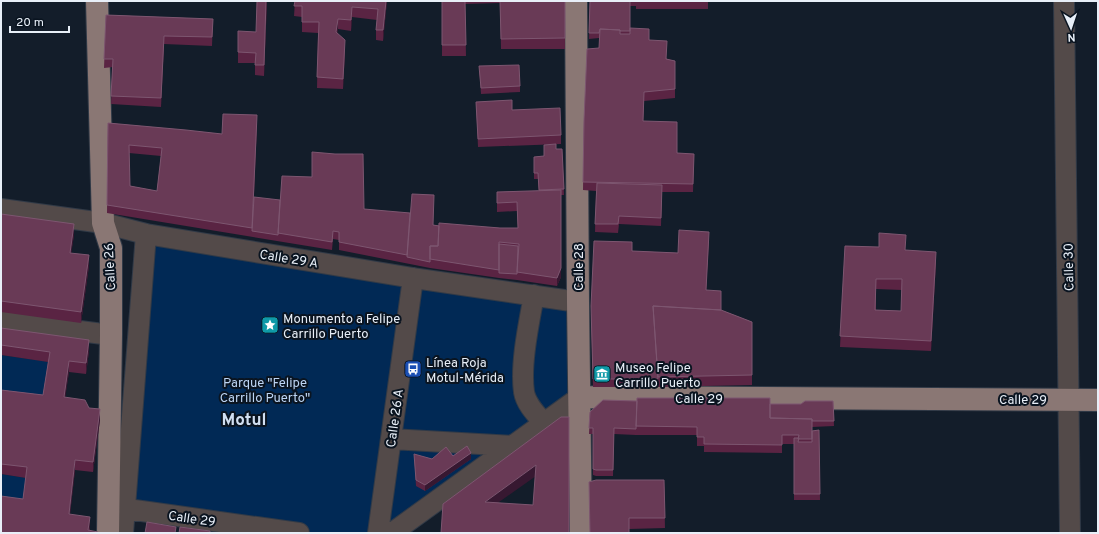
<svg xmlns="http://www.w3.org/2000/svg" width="1099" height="534" font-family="Overpass,sans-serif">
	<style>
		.green { fill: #012955 }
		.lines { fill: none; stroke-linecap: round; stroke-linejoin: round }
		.minor-casing { stroke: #313a47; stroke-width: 22 }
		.major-casing { stroke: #313a47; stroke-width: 24 }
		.minor { stroke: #534a49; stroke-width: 20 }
		.major { stroke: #8a7774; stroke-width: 22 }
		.wall { fill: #5a2443; fill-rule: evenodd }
		.shaded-wall { fill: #371831 }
		.building { fill: #693a56; stroke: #7d5670; fill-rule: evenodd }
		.labels { text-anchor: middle; stroke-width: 4; stroke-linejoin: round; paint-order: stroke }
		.street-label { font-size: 13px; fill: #e8eff8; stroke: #0a1420 }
		.poi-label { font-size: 13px; fill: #e8eff8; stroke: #0a1420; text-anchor: start }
		.park-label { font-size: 13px; fill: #bdd5f4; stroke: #0a1420 }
		.district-label { font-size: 17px; font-weight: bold; fill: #d1dff1; stroke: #0a1420 }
	</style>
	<rect width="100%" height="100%" fill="#131d2a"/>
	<path class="green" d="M 146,234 L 578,302 L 580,397 L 392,533 L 299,533 L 124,509 Z
		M 1,355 L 50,362 L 43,407 L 1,401 Z
		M 1,474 L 27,478 L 23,509 L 1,507 Z"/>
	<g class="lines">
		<defs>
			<path id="minor" d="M 1064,1 L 1070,533
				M 1,209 L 103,223 L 146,234 L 413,278 L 578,302
				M 534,295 C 529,323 520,364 524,392 C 526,404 536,414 544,423
				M 1,321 L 111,335
				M 391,439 L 513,446
				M 113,507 L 299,533
				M 123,533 L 146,234
				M 378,533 L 413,278
				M 392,533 L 580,397"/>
			<path id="major" d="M 97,1 L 103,223 L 111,248 L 111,335 L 108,533
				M 576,1 L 578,302 L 581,533
				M 580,397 L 1098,400"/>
		</defs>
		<use href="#minor" class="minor-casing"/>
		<use href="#major" class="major-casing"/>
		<use href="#minor" class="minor"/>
		<use href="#major" class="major"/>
	</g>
	<path class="wall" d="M 267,1 L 264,76 L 255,75 L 255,63 L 238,63 L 238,52 L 256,32 Z
		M 295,1 L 387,1 L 383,41 L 376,40 L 376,30 L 377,20 L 352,17 L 351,31 L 338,29 L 337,33 L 345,51 L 343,89 L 317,88 L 318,33 L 302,32 L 302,17 L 294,16 Z
		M 442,1 L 565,1 L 565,49 L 501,49 L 500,3 L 465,4 L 466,56 L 442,56 Z
		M 590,1 L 636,1 L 636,6 L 630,6 L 630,30 L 649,40 L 667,59 L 675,61 L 675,98 L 644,101 L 643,121 L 677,153 L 694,154 L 693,192 L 662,192 L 661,226 L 619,224 L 618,233 L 595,232 L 596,191 L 583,190 L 584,120 L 599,48 L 599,38 L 589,39 Z
		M 636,1 L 708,1 L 708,9 L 636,9 Z
		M 106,15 L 213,19 L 212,46 L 164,44 L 161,107 L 111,104 L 113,67 L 104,68 Z
		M 479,66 L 520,86 L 520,92 L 481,94 Z
		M 476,102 L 512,110 L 561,135 L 561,144 L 478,147 Z
		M 108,123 L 222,134 L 257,124 L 253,218 L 280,200 L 364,209 L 433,225 L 500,228 L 518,228 L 517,211 L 497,212 L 497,192 L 539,191 L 538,179 L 534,179 L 534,157 L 544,156 L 556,149 L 562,149 L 564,195 L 561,195 L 561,277 L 557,286 L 517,280 L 499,278 L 430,268 L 339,250 L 339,240 L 333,239 L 332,250 L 107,213 ZM 129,153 L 161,156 L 157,191 L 130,186 Z
		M 1,214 L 74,235 L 71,253 L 89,266 L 81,323 L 1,312 Z
		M 709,240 L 706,290 L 721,310 L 752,322 L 752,385 L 658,387 L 593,387 L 591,315 L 632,251 L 678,253 Z
		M 845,246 L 905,250 L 936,262 L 931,351 L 840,347 ZM 876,289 L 902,290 L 901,311 L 876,310 Z
		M 1,328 L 89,351 L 86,374 L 69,372 L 65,397 L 89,408 L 100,420 L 93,472 L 75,470 L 70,514 L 90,527 L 90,530 L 1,533 L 23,499 L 26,478 L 1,474 L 1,390 L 43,395 L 48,362 L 1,355 Z
		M 833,401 L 834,426 L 812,427 L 812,431 L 819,430 L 820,500 L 794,500 L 794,444 L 782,444 L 782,453 L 704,452 L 704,446 L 697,446 L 697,435 L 636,435 L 614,434 L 613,476 L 596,476 L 593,475 L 593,434 L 589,434 L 590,412 L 770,418 L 801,404 Z
		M 414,454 L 432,459 L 453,456 L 471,459 L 425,491 L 416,486 Z
		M 664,480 L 665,528 L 629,529 L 590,533 Z"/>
	<path class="shaded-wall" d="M 266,1 L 267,1 L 264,76 L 264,65 Z
		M 386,1 L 387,1 L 383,41 L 383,30 Z
		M 352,7 L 352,17 L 351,31 L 351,20 Z
		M 338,19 L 338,29 L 336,43 L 336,32 Z
		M 164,36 L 164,44 L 161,107 L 161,98 Z
		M 345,40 L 345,51 L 343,89 L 343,79 Z
		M 257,115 L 257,124 L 252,231 Z
		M 74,224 L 74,235 L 70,263 L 70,253 Z
		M 936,252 L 936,262 L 931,351 L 931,341 Z
		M 89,255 L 89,266 L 81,323 L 81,312 Z
		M 561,268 L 561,277 L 557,286 L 557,278 Z
		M 89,340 L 89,351 L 86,374 L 86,363 Z
		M 69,361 L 69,372 L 64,407 L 64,397 Z
		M 100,409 L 100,420 L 93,472 L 93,462 Z
		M 471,453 L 471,459 L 425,491 L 425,485 Z
		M 75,460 L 75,470 L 69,524 L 69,514 Z
		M 536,465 L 536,476 L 485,512 L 485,502 Z
		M 90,517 L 90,527 L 89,533 L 88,530 Z"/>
	<path class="building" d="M 257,1 L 266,1 L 264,65 L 255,65 L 256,53 L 238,52 L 238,31 L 256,32 Z
		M 295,1 L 386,1 L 383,30 L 376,30 L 378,9 L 352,7 L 351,20 L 338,19 L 336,32 L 345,40 L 343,79 L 317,77 L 319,22 L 302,22 L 302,6 L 294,6 Z
		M 442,1 L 465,1 L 466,45 L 442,45 Z
		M 500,1 L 565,1 L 565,38 L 501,39 Z
		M 590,1 L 630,1 L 630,31 L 620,31 L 620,30 L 600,29 L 599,33 L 589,33 Z
		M 106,15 L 213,19 L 212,37 L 164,36 L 161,98 L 111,96 L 113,59 L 104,59 Z
		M 630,28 L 649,29 L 649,40 L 667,41 L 666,59 L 675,61 L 675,89 L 644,92 L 643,121 L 677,122 L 677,153 L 694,154 L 693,184 L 583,182 L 584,120 L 587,49 L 599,48 L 600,29 L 620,30 L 620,34 L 630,34 Z
		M 519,65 L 520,86 L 481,88 L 479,66 Z
		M 512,100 L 512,110 L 560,108 L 561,135 L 478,139 L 476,102 Z
		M 223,114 L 257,115 L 252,228 L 107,205 L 108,123 L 186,130 L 222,134 ZM 129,145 L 162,148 L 157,191 L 130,186 Z
		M 556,144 L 556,149 L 562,149 L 564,189 L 539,190 L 538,173 L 534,173 L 534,157 L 544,156 L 544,145 Z
		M 312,152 L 335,154 L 363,154 L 364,209 L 410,213 L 407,255 L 339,242 L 339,232 L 333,231 L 332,242 L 278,233 L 282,176 L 312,177 Z
		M 597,183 L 662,185 L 661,218 L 619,216 L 618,224 L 595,224 Z
		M 561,190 L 561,268 L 557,278 L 517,272 L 519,244 L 499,242 L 499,270 L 430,259 L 430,246 L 438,246 L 439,223 L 500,228 L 518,228 L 517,202 L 497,203 L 497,192 Z
		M 412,194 L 434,195 L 433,225 L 439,226 L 438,246 L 430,246 L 430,262 L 407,257 Z
		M 254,197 L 280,200 L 278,235 L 252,231 Z
		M 1,214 L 74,224 L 70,253 L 89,255 L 81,312 L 1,301 Z
		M 679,230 L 709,232 L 706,290 L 721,291 L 721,310 L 653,306 L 658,379 L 593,379 L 591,306 L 594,241 L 632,242 L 632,251 L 678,253 Z
		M 879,233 L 906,235 L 905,250 L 936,252 L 931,341 L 840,336 L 845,246 L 879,247 ZM 876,279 L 902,279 L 901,311 L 875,310 Z
		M 499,244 L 518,246 L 517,274 L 499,273 Z
		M 653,306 L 721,310 L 752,322 L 752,375 L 658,377 Z
		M 1,328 L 89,340 L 86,363 L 69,361 L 64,397 L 85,400 L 89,408 L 100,409 L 93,462 L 75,460 L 69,514 L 90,517 L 88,530 L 98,532 L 98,533 L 1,533 L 1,496 L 23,499 L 27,467 L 1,464 L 1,390 L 43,395 L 50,352 L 1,345 Z
		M 637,398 L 770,398 L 770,418 L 812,419 L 812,439 L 798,439 L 799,435 L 782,435 L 782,445 L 704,444 L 704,437 L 697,437 L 697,427 L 636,426 Z
		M 603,400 L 637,401 L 636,429 L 614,428 L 613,470 L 596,470 L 593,469 L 593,428 L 589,428 L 590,412 Z
		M 805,401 L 833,401 L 834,421 L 812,421 L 812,419 L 770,418 L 770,404 L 801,404 Z
		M 561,417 L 569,417 L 569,533 L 441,533 L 443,504 ZM 536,465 L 533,505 L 485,502 Z
		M 819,430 L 820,494 L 794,494 L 794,438 L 799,438 L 798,442 L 812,442 L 812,431 Z
		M 467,446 L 471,453 L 425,485 L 416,480 L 414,454 L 432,459 L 446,447 L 453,456 Z
		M 596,480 L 664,480 L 665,518 L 629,518 L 629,533 L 590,533 L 589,482 Z
		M 147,522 L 176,527 L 175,533 L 145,533 Z
		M 180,527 L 210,531 L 210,533 L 179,533 Z"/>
	<defs>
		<symbol id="sight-square" viewBox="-11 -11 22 22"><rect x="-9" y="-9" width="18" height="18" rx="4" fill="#0f9aa8" stroke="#0a1420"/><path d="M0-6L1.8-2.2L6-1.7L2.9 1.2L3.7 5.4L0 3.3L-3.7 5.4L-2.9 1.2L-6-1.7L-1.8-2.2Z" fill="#fff"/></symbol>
		<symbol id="bus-square" viewBox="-11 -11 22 22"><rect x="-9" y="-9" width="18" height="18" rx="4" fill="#1a4fb4" stroke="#0a1420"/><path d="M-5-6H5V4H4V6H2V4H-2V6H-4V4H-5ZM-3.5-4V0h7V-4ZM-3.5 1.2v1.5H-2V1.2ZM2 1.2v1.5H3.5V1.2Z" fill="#fff"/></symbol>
		<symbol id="museum-square" viewBox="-11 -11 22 22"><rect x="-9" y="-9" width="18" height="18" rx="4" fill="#0f9aa8" stroke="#0a1420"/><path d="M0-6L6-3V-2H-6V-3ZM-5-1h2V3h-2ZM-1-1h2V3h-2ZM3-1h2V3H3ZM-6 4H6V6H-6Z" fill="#fff"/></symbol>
	</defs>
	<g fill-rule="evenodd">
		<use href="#sight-square" x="260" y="315" width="20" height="20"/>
		<use href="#bus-square" x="403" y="359" width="20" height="20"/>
		<use href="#museum-square" x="592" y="364" width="20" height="20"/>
	</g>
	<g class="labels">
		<g class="street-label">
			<text transform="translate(289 258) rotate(9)" y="5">Calle 29 A</text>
			<text transform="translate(109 267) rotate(-93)" y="5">Calle 26</text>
			<text transform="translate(578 267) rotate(-90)" y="5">Calle 28</text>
			<text transform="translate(1068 267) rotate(-91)" y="5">Calle 30</text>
			<text x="699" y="403">Calle 29</text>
			<text x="1023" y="404">Calle 29</text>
			<text transform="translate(394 418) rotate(-82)" y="5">Calle 26 A</text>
			<text transform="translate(192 518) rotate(8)" y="5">Calle 29</text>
		</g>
		<g class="poi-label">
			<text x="283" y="323">Monumento a Felipe<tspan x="283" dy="15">Carrillo Puerto</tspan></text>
			<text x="426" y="367">Línea Roja<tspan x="426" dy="15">Motul-Mérida</tspan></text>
			<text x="615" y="372">Museo Felipe<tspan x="615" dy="15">Carrillo Puerto</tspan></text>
		</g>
		<g class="park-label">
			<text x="265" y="387">Parque "Felipe<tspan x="265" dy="15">Carrillo Puerto"</tspan></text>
		</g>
		<g class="district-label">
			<text x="244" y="425">Motul</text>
		</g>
	</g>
	<rect width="1099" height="534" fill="none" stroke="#e8eff8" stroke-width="4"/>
	<g transform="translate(1071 28) rotate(177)" stroke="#0a1420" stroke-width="3" paint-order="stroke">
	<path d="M0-3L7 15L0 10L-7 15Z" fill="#e8eff8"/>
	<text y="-6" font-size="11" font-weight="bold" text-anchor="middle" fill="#e8eff8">N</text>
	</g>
	<path d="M10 26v6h59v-6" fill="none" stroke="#e8eff8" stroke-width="2"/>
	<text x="16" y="26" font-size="12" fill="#e8eff8" stroke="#0a1420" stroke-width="3" paint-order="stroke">20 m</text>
</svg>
